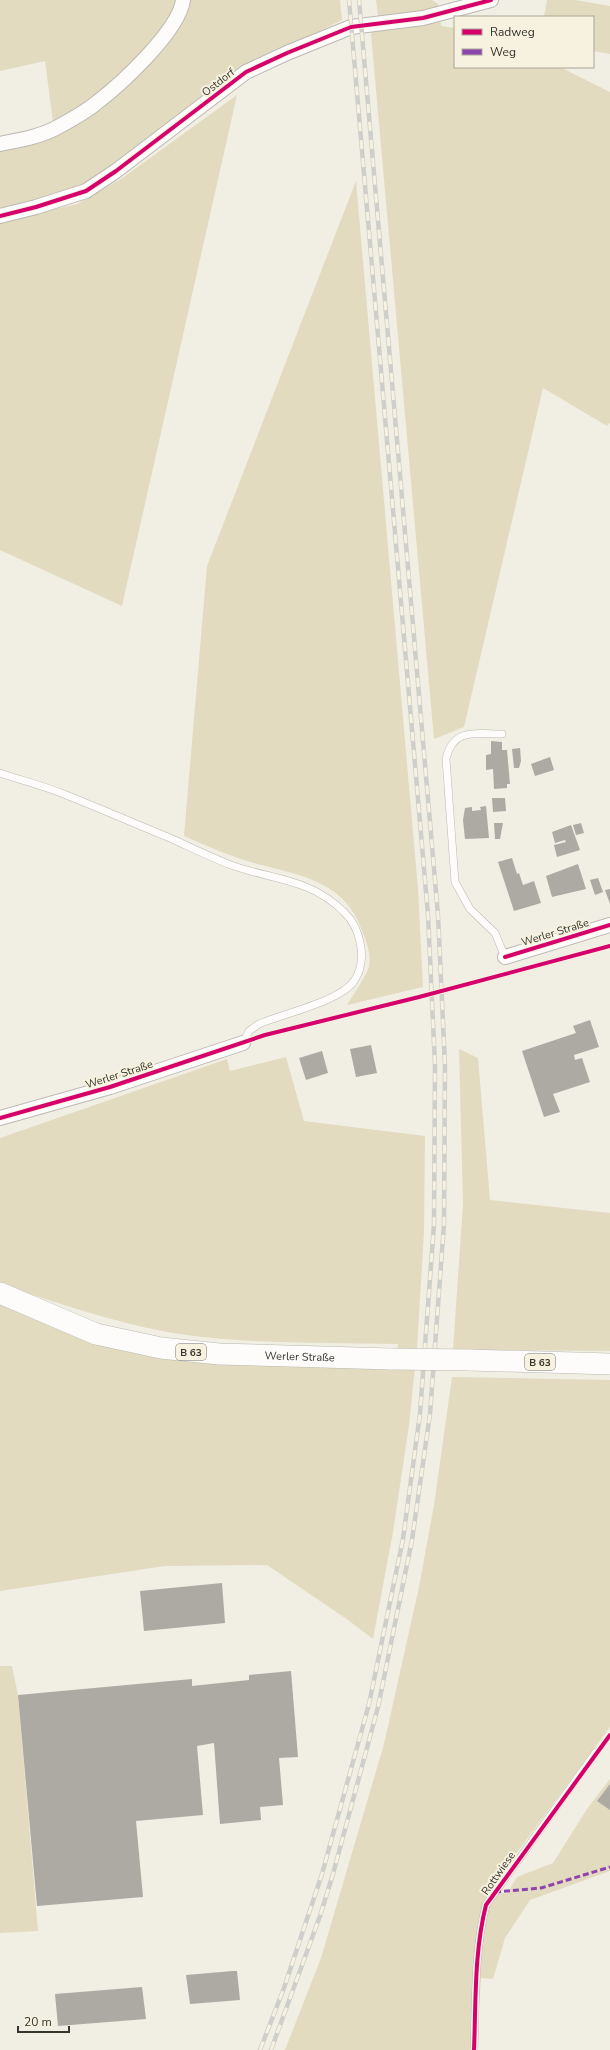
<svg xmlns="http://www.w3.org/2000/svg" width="610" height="2050" font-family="'Nunito Sans',sans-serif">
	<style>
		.green { fill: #e2dbc0 }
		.building { fill: #acaaa3 }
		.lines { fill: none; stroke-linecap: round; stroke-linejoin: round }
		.lane-casing { stroke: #bbb9b1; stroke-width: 8 }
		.street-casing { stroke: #bbb9b1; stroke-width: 16 }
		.primary-casing { stroke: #bbb9b1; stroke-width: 22 }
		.lane { stroke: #fdfcfb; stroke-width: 7 }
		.street { stroke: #fdfcfb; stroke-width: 14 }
		.primary { stroke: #fdfcfb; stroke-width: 21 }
		.rail-casing { stroke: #cececa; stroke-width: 4.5 }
		.rail { stroke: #f6f2df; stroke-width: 3; stroke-dasharray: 9; stroke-linecap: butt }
		.primary-bridge-casing { stroke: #bbb9b1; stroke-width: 22; stroke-linecap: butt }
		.primary-bridge { stroke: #fdfcfb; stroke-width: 21 }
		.quiet { stroke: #8e44ad; stroke-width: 3; stroke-dasharray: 6 3; stroke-linecap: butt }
		.cycleway-casing { stroke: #f6f2df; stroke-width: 6 }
		.cycleway { stroke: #d6006c; stroke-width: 4 }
		.labels { text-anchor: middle; stroke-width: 4; stroke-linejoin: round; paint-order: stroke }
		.shield { fill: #f6f2df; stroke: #706e62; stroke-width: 1 }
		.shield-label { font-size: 10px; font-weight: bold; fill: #36352d }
		.street-label { font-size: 11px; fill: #36352d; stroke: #f6f2df }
	</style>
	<rect width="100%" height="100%" fill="#f1eee4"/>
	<path class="green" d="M 0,0 L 183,0 L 171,28 L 95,105 L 53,122 L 45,61 L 0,71 Z
		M 188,0 L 340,0 L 342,20 L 235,73 L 101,175 L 73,189 L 0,209 L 0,150 L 98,108 Z
		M 376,0 L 432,0 L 438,4 L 441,26 L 455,28 L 455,67 L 560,67 L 610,92 L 610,423 L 607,426 L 543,388 L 464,727 L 434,739 L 371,34 L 378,15 Z
		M 547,0 L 575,0 L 610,6 L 610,54 L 593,51 L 593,17 L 544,17 Z
		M 237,95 L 122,606 L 0,550 L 0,222 L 77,204 L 121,179 Z
		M 356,181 L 418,889 L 423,987 L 347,1005 C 352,997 368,973 369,966 C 371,955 367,943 363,933 C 343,872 285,875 235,857 C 218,851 201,843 184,836 L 207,566 Z
		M 459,1049 L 478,1058 L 490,1200 L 610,1213 L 610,1351 L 453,1350 L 463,1204 Z
		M 286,1057 L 304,1121 L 425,1136 L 424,1232 L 417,1348 L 409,1425 L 393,1532 L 373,1639 L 348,1620 L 267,1565 L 165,1566 L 0,1591 L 0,1305 L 90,1343 L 161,1356 L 395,1365 L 398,1344 C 321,1342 238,1345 162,1331 C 111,1321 61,1304 11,1288 L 0,1283 L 0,1138 L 227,1059 L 230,1071 Z
		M 452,1377 L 610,1380 L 610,1727 L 489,1890 L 507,1894 L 517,1877 L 553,1863 L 587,1809 L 610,1779 L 610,1871 L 530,1900 L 505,1938 L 493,1979 L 481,1978 L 476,2050 L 285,2050 L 321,1958 L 384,1744 L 419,1587 L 434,1505 Z
		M 0,1666 L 12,1666 L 18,1695 L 38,1931 L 0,1933 Z"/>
	<path class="building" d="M 491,741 L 502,742 L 502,750 L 507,750 L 510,784 L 507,784 L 507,788 L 494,789 L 493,769 L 486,770 L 486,755 L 491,754 Z
		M 520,748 L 521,761 L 519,768 L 514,768 L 512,749 Z
		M 550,757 L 554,770 L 535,776 L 531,764 Z
		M 492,798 L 505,798 L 506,811 L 493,812 Z
		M 486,806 L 489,838 L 465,839 L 463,820 L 465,808 L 472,807 L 472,811 L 481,810 L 480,807 Z
		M 494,823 L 503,823 L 500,839 L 495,839 Z
		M 581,823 L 584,833 L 576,835 L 573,825 Z
		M 571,825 L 580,850 L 557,857 L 554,845 L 566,842 L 565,840 L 555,843 L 552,832 Z
		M 512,858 L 517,874 L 519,873 L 523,885 L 534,881 L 541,903 L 514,911 L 498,862 Z
		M 578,864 L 586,889 L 552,897 L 546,876 Z
		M 598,878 L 603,892 L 595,895 L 590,880 Z
		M 610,889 L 610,904 L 605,890 Z
		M 590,1020 L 599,1047 L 574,1055 L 575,1060 L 582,1058 L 590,1082 L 553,1094 L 560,1112 L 544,1117 L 522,1051 L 576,1033 L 573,1026 Z
		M 371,1045 L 377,1073 L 356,1077 L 350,1049 Z
		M 322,1051 L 328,1073 L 306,1080 L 299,1058 Z
		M 222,1583 L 225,1623 L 144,1631 L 140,1591 Z
		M 291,1671 L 298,1757 L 279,1758 L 283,1805 L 260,1807 L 261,1820 L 220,1824 L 214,1743 L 197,1746 L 203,1815 L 136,1821 L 143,1897 L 37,1906 L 18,1695 L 192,1679 L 192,1686 L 249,1680 L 249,1675 Z
		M 610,1784 L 610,1810 L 597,1801 Z
		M 233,1971 L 237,1971 L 240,2000 L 190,2004 L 186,1975 Z
		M 142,1987 L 146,2019 L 58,2026 L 55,1994 Z"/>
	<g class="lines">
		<defs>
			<path id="lane" d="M 502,734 C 477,734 453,727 446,759 L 455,882 L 470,909 L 495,933 L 505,957
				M 0,773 C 20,780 41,785 61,793 C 97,807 133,823 170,838 C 190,847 210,857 231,865 C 272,880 310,878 344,912 C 361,928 368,961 354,981 C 341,1001 282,1014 259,1024 L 249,1031 L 243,1043
				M 474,2050 C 476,2002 474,1952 486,1905 L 596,1752"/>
			<path id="street" d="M 0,144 C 19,140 39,137 56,128 C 69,121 84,113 95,104 C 120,85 179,31 183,0
				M 0,216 L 36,207 L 86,191 L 116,171 L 246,72 L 287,53 L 351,27 L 423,18 L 491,0
				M 505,957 L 610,925
				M 0,1118 L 110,1087 L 243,1043"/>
			<g id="primary">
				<path id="s1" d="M 0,1293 L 96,1334 L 161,1348 L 219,1354 L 391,1359"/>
				<path d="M 469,1360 L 610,1364"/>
			</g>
		</defs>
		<use href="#lane" class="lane-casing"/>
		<use href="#street" class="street-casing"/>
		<use href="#primary" class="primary-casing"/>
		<use href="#lane" class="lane"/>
		<use href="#street" class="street"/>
		<use href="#primary" class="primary"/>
		<defs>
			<path id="rail" d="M 260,2050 L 284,1988 L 322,1874 L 369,1704 L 403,1539 L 420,1414 L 434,1224 L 435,1065 L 428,915 L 349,0
				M 271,2050 L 320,1916 L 333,1874 L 378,1707 L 412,1540 L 430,1414 L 444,1224 L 445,1065 L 438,915 L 359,0"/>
		</defs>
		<use href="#rail" class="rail-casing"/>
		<use href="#rail" class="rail"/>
		<defs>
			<path id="primary-bridge" d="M 391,1359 L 469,1360"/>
		</defs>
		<use href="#primary-bridge" class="primary-bridge-casing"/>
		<use href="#primary-bridge" class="primary-bridge"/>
		<path class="quiet" d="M 495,1892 L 541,1888 L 610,1867"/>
		<defs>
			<path id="cycleway" d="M 0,216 L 36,207 L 86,191 L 116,171 L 246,72 L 287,53 L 351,27 L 423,18 L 491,0
				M 505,957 L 610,925
				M 0,1118 L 110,1087 L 265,1035 L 419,997 L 610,946
				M 474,2050 C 476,2002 474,1952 486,1905 L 610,1735"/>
		</defs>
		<use href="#cycleway" class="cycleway-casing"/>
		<use href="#cycleway" class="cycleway"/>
	</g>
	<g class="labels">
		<g class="shield">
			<rect x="176" y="1344" width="30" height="16" rx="3"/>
			<rect x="525" y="1354" width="30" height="16" rx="3"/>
		</g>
		<g class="shield-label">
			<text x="191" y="1356">B 63</text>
			<text x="540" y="1366">B 63</text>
		</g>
		<g class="street-label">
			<text transform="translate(218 82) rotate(-38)" y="4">Ostdorf</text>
			<text transform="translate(555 932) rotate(-17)" y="4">Werler Straße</text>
			<text transform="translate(119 1074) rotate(-18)" y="4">Werler Straße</text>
			<text dy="4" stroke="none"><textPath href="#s1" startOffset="310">Werler Straße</textPath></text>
			<text transform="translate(498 1873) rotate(-55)" y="4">Rottwiese</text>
		</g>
	</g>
	<rect x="454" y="16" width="140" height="52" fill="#f6f2df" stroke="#a9a698"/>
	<rect x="462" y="29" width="20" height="6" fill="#d6006c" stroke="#a9a698"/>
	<text x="490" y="36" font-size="12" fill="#36352d">Radweg</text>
	<rect x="462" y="49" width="20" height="6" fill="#8e44ad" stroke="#a9a698"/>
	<text x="490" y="56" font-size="12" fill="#36352d">Weg</text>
	<path d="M18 2026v6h51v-6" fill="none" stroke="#36352d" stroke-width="2"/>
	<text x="24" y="2026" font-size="12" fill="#36352d" stroke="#f6f2df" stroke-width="3" paint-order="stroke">20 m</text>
</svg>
